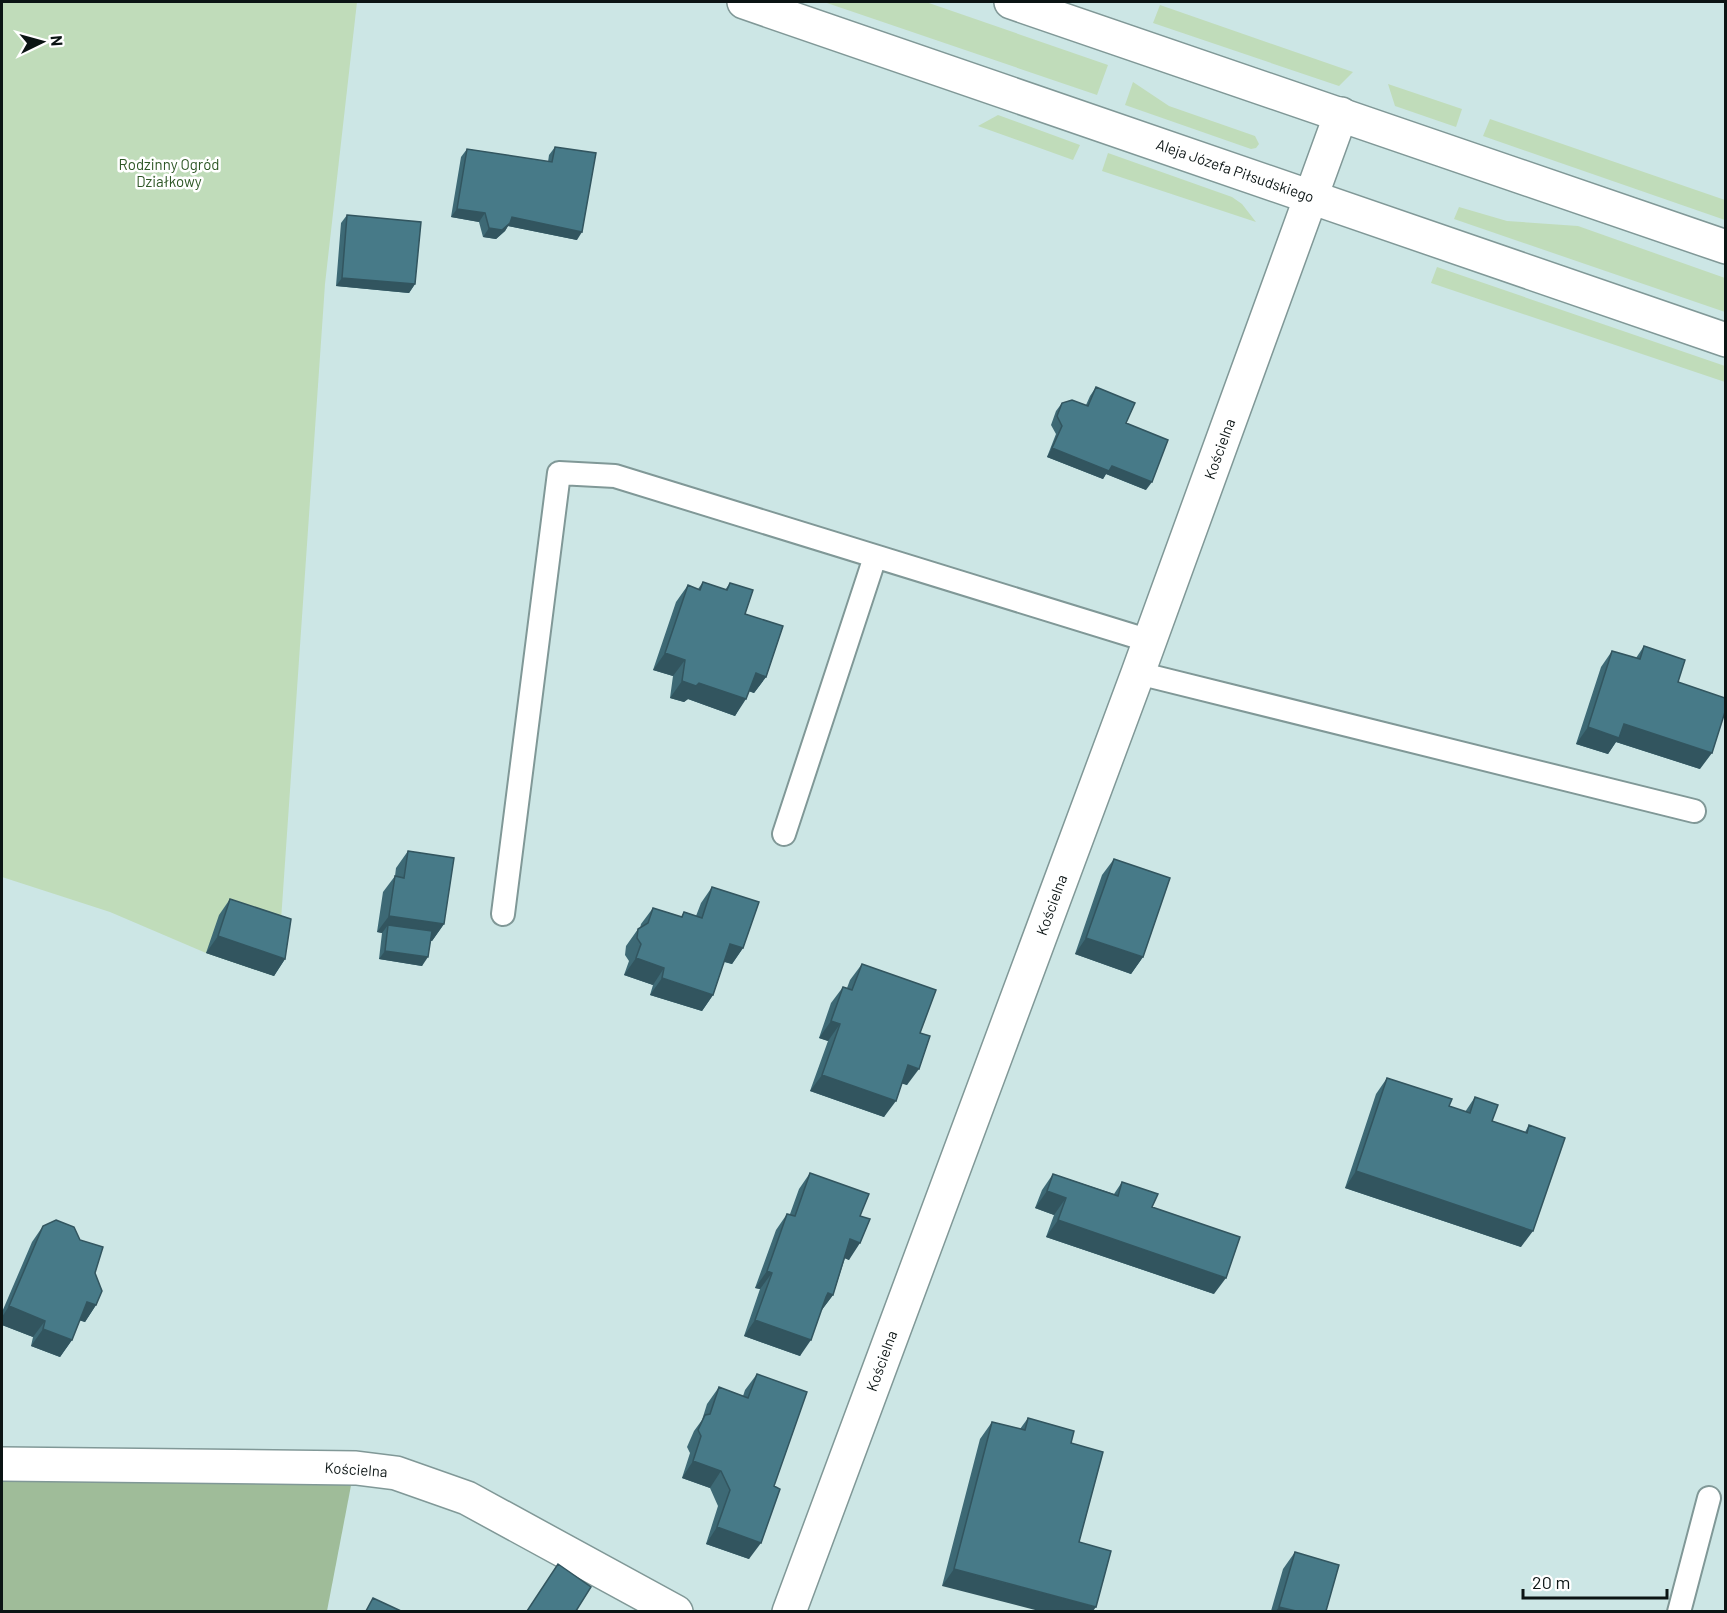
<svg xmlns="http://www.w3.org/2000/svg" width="1727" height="1613" font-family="Barlow,sans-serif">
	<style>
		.green { fill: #c0dcba }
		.forest { fill: #9fbc99 }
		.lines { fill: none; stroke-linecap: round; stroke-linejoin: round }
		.lane-casing { stroke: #809897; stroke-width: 26 }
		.street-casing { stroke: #809897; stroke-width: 36 }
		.secondary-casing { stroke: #809897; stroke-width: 36 }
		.lane { stroke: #fff; stroke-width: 22 }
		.street { stroke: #fff; stroke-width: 33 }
		.secondary { stroke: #fff; stroke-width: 33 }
		.wall { fill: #3d6975 }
		.shaded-wall { fill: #32555f }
		.building { fill: #477a88; stroke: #32555f; stroke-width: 1.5 }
		.labels { text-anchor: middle; stroke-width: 5; stroke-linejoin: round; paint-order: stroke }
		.park-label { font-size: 15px; fill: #2e5726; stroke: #fff }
		.street-label { font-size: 15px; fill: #0b1414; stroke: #fff }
	</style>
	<rect width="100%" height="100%" fill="#cce6e5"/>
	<path class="green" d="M 2,2 L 357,2 L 325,284 L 280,935 L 274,976 L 206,953 L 110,912 L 2,877 Z
		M 824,2 L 926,2 L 1108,65 L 1097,95 Z
		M 1160,5 L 1353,72 L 1339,86 L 1153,23 Z
		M 1133,82 L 1169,106 L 1255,136 L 1259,144 L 1256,148 L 1251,149 L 1125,105 Z
		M 1388,84 L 1462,109 L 1456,127 L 1395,106 Z
		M 998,115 L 1080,145 L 1073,160 L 978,126 Z
		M 1490,119 L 1725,200 L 1725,220 L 1483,136 Z
		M 1108,153 L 1232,197 L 1242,204 L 1256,222 L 1102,171 Z
		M 1459,207 L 1507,221 L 1578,226 L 1725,278 L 1725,312 L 1454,219 Z
		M 1437,267 L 1725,366 L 1725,382 L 1431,283 Z"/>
	<path class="forest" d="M 353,1475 L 327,1611 L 2,1612 L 2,1478 Z"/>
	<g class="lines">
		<defs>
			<path id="lane" d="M 1138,673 L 1694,811
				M 784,834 L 875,557
				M 503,914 L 559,473 L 615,476 L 1150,641
				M 1679,1612 L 1709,1498"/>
			<path id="street" d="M 2,1464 L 356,1468 L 396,1473 L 467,1498 L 676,1612
				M 789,1612 L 1138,673 L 1341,114"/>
			<path id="secondary" d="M 744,2 L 1726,340
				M 1011,2 L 1726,247"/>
		</defs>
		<use href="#lane" class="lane-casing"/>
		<use href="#street" class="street-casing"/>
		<use href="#secondary" class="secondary-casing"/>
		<use href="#lane" class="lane"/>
		<use href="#street" class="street"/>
		<use href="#secondary" class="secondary"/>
	</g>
	<path class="wall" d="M 555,147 L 577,240 L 508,226 L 505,231 L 496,239 L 483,237 L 479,222 L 451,217 L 461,157 L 467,149 L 548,162 L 549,155 Z
		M 347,215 L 415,284 L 409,293 L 336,286 L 341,223 Z
		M 1096,387 L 1126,423 L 1146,490 L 1106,474 L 1103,479 L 1047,457 L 1056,434 L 1051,425 L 1056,411 L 1062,403 L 1086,405 L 1090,396 Z
		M 703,582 L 725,590 L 730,583 L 745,614 L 766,677 L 754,693 L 749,691 L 735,716 L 688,699 L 684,702 L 670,698 L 673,676 L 653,670 L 676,602 L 688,585 L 698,589 Z
		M 1644,646 L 1678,682 L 1700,769 L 1616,742 L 1608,754 L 1576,744 L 1601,667 L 1612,651 L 1636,658 Z
		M 408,851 L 444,924 L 432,941 L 431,941 L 422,966 L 379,959 L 382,933 L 377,932 L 383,892 L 395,876 L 396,868 Z
		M 1114,859 L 1143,957 L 1131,974 L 1075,954 L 1102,875 Z
		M 712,887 L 743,948 L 732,964 L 724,962 L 713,995 L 702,1011 L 650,995 L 653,985 L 624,975 L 629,961 L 625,955 L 626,946 L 638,929 L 640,928 L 641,924 L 653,908 L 681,917 L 684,912 L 696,916 L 701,903 Z
		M 230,899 L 285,959 L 274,976 L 206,953 L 219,915 Z
		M 862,964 L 920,1033 L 907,1085 L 902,1083 L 884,1117 L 810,1091 L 828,1041 L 819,1038 L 831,1003 L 843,987 L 847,988 L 850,980 Z
		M 1387,1078 L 1449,1106 L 1465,1112 L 1475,1097 L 1492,1121 L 1525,1132 L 1529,1125 L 1521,1247 L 1345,1188 L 1376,1094 Z
		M 810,1173 L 860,1216 L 849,1260 L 845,1258 L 833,1295 L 821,1311 L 800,1356 L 744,1336 L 760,1289 L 755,1288 L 776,1230 L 787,1214 L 790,1214 L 799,1189 Z
		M 1053,1174 L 1114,1194 L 1122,1182 L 1152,1207 L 1214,1294 L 1046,1237 L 1054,1215 L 1035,1208 L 1042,1190 Z
		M 43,1226 L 95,1273 L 96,1305 L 85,1322 L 79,1320 L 72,1340 L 60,1357 L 31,1346 L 33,1337 L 2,1325 L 2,1312 L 32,1242 Z
		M 757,1374 L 774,1486 L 749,1559 L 706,1544 L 718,1506 L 710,1488 L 682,1478 L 690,1453 L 687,1447 L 694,1431 L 702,1420 L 707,1404 L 719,1387 L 743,1396 L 745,1390 Z
		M 1028,1418 L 1071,1443 L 1079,1542 L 942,1586 L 980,1439 L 992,1422 L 1020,1429 Z
		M 1295,1552 L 1326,1611 L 1271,1611 L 1283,1569 Z"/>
	<path class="shaded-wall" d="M 457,209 L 485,213 L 479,222 L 451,217 Z
		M 512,217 L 582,232 L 577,240 L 508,226 L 505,231 L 496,239 L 483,237 L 489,228 Z
		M 342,278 L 415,284 L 409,293 L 336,286 Z
		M 1052,448 L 1112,466 L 1152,482 L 1146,490 L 1106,474 L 1103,479 L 1047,457 Z
		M 665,653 L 685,660 L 673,676 L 653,670 Z
		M 756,673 L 766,677 L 754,693 L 745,690 Z
		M 682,681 L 699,683 L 746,699 L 735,716 L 688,699 L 684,702 L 670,698 Z
		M 1624,724 L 1712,753 L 1700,769 L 1616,742 L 1608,754 L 1576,744 L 1588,727 Z
		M 389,916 L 444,924 L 432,941 L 387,934 L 388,925 L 382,933 L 377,932 Z
		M 218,936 L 285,959 L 274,976 L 206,953 Z
		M 1086,938 L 1143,957 L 1131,974 L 1075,954 Z
		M 730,944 L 743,948 L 732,964 L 719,960 Z
		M 385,951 L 428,957 L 422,966 L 379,959 Z
		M 636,958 L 664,968 L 653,985 L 624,975 Z
		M 662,978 L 713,995 L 702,1011 L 650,995 Z
		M 831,1021 L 840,1024 L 828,1041 L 819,1038 Z
		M 908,1065 L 919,1069 L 907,1085 L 896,1082 Z
		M 822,1075 L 896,1101 L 884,1117 L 810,1091 Z
		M 1356,1171 L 1533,1231 L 1521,1247 L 1345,1188 Z
		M 1047,1191 L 1066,1198 L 1054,1215 L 1035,1208 Z
		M 1058,1220 L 1226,1278 L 1214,1294 L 1046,1237 Z
		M 850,1239 L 860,1243 L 849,1260 L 839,1256 Z
		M 767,1271 L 772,1273 L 760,1289 L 755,1288 Z
		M 828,1293 L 833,1295 L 821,1311 L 816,1310 Z
		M 87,1302 L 96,1305 L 85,1322 L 75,1319 Z
		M 9,1306 L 45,1321 L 33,1337 L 2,1325 L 2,1317 Z
		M 755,1320 L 811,1340 L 800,1356 L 744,1336 Z
		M 43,1329 L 72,1340 L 60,1357 L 31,1346 Z
		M 693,1461 L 721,1471 L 710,1488 L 682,1478 Z
		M 717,1527 L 761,1543 L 749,1559 L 706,1544 Z
		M 954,1569 L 1096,1607 L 1093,1611 L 1039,1611 L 942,1586 Z
		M 1279,1607 L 1296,1611 L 1276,1611 Z"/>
	<path class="building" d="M 555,147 L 596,153 L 582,232 L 512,217 L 510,223 L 502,230 L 489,228 L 485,213 L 457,209 L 467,149 L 552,162 Z
		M 347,215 L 421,222 L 415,284 L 342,278 Z
		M 1096,387 L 1135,403 L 1126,423 L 1168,440 L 1152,482 L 1112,466 L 1109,471 L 1052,448 L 1062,426 L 1057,416 L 1062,403 L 1072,400 L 1088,406 Z
		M 703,582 L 727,590 L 730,583 L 753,590 L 745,614 L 783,626 L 766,677 L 756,673 L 746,699 L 699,683 L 696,686 L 682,681 L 685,660 L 665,653 L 688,585 L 700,590 Z
		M 1644,646 L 1685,660 L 1678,682 L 1725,698 L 1725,712 L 1712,753 L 1624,724 L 1619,738 L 1588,727 L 1612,651 L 1640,659 Z
		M 408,851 L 454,858 L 444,924 L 389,916 L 395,876 L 404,878 Z
		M 1114,859 L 1170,878 L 1143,957 L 1086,938 Z
		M 712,887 L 759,902 L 743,948 L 730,944 L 713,995 L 662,978 L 664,968 L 636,958 L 641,944 L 637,938 L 638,929 L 648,923 L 653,908 L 682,917 L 684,912 L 702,918 Z
		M 230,899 L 291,919 L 285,959 L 218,936 Z
		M 388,925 L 432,931 L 428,957 L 385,951 Z
		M 862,964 L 936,990 L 920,1033 L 930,1036 L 919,1069 L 908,1065 L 896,1101 L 822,1075 L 840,1024 L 831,1021 L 843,987 L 852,990 Z
		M 1387,1078 L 1452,1099 L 1449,1106 L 1470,1113 L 1475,1097 L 1498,1105 L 1492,1121 L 1527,1133 L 1529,1125 L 1565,1138 L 1533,1231 L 1356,1171 Z
		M 810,1173 L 869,1194 L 860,1216 L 870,1219 L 860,1243 L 850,1239 L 833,1295 L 828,1293 L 826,1297 L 811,1340 L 755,1320 L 772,1273 L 767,1271 L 787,1214 L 795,1216 Z
		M 1053,1174 L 1118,1196 L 1122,1182 L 1158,1194 L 1152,1207 L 1240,1237 L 1226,1278 L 1058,1220 L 1066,1198 L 1047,1191 Z
		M 56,1220 L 74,1227 L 80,1240 L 103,1247 L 95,1273 L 102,1291 L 96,1305 L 87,1302 L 72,1340 L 43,1329 L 45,1321 L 9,1306 L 43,1226 Z
		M 757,1374 L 807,1392 L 774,1486 L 780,1489 L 761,1543 L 717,1527 L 730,1490 L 721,1471 L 693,1461 L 701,1436 L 698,1430 L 705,1415 L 710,1414 L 719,1387 L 748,1398 Z
		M 1028,1418 L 1074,1431 L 1071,1443 L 1103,1452 L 1079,1542 L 1111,1551 L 1096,1607 L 954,1569 L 992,1422 L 1025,1430 Z
		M 1295,1552 L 1339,1565 L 1326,1611 L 1296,1611 L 1279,1607 Z
		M 558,1564 L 591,1587 L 576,1611 L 527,1611 Z
		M 373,1598 L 401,1611 L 366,1611 Z"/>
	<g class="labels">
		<g class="park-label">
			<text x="169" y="170">Rodzinny Ogród<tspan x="169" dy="17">Działkowy</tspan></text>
		</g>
		<g class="street-label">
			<text transform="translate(1235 171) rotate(19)" y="5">Aleja Józefa Piłsudskiego</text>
			<text transform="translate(1220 449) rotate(-70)" y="5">Kościelna</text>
			<text transform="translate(1052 905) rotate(-70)" y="5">Kościelna</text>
			<text transform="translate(882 1361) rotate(-70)" y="5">Kościelna</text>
			<text transform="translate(356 1470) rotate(4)" y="5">Kościelna</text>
		</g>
	</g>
	<rect width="1727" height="1613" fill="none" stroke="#0b1414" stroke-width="6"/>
	<g transform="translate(42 42) rotate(85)" stroke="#ffffff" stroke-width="4.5" paint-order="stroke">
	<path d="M0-4.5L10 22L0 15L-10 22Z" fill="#0b1414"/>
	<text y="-9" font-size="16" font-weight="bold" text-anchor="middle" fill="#0b1414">N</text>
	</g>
	<path d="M1523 1589v9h144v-9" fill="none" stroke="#0b1414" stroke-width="3"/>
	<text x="1532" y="1589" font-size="18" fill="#0b1414" stroke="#ffffff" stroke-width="4.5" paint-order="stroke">20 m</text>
</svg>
